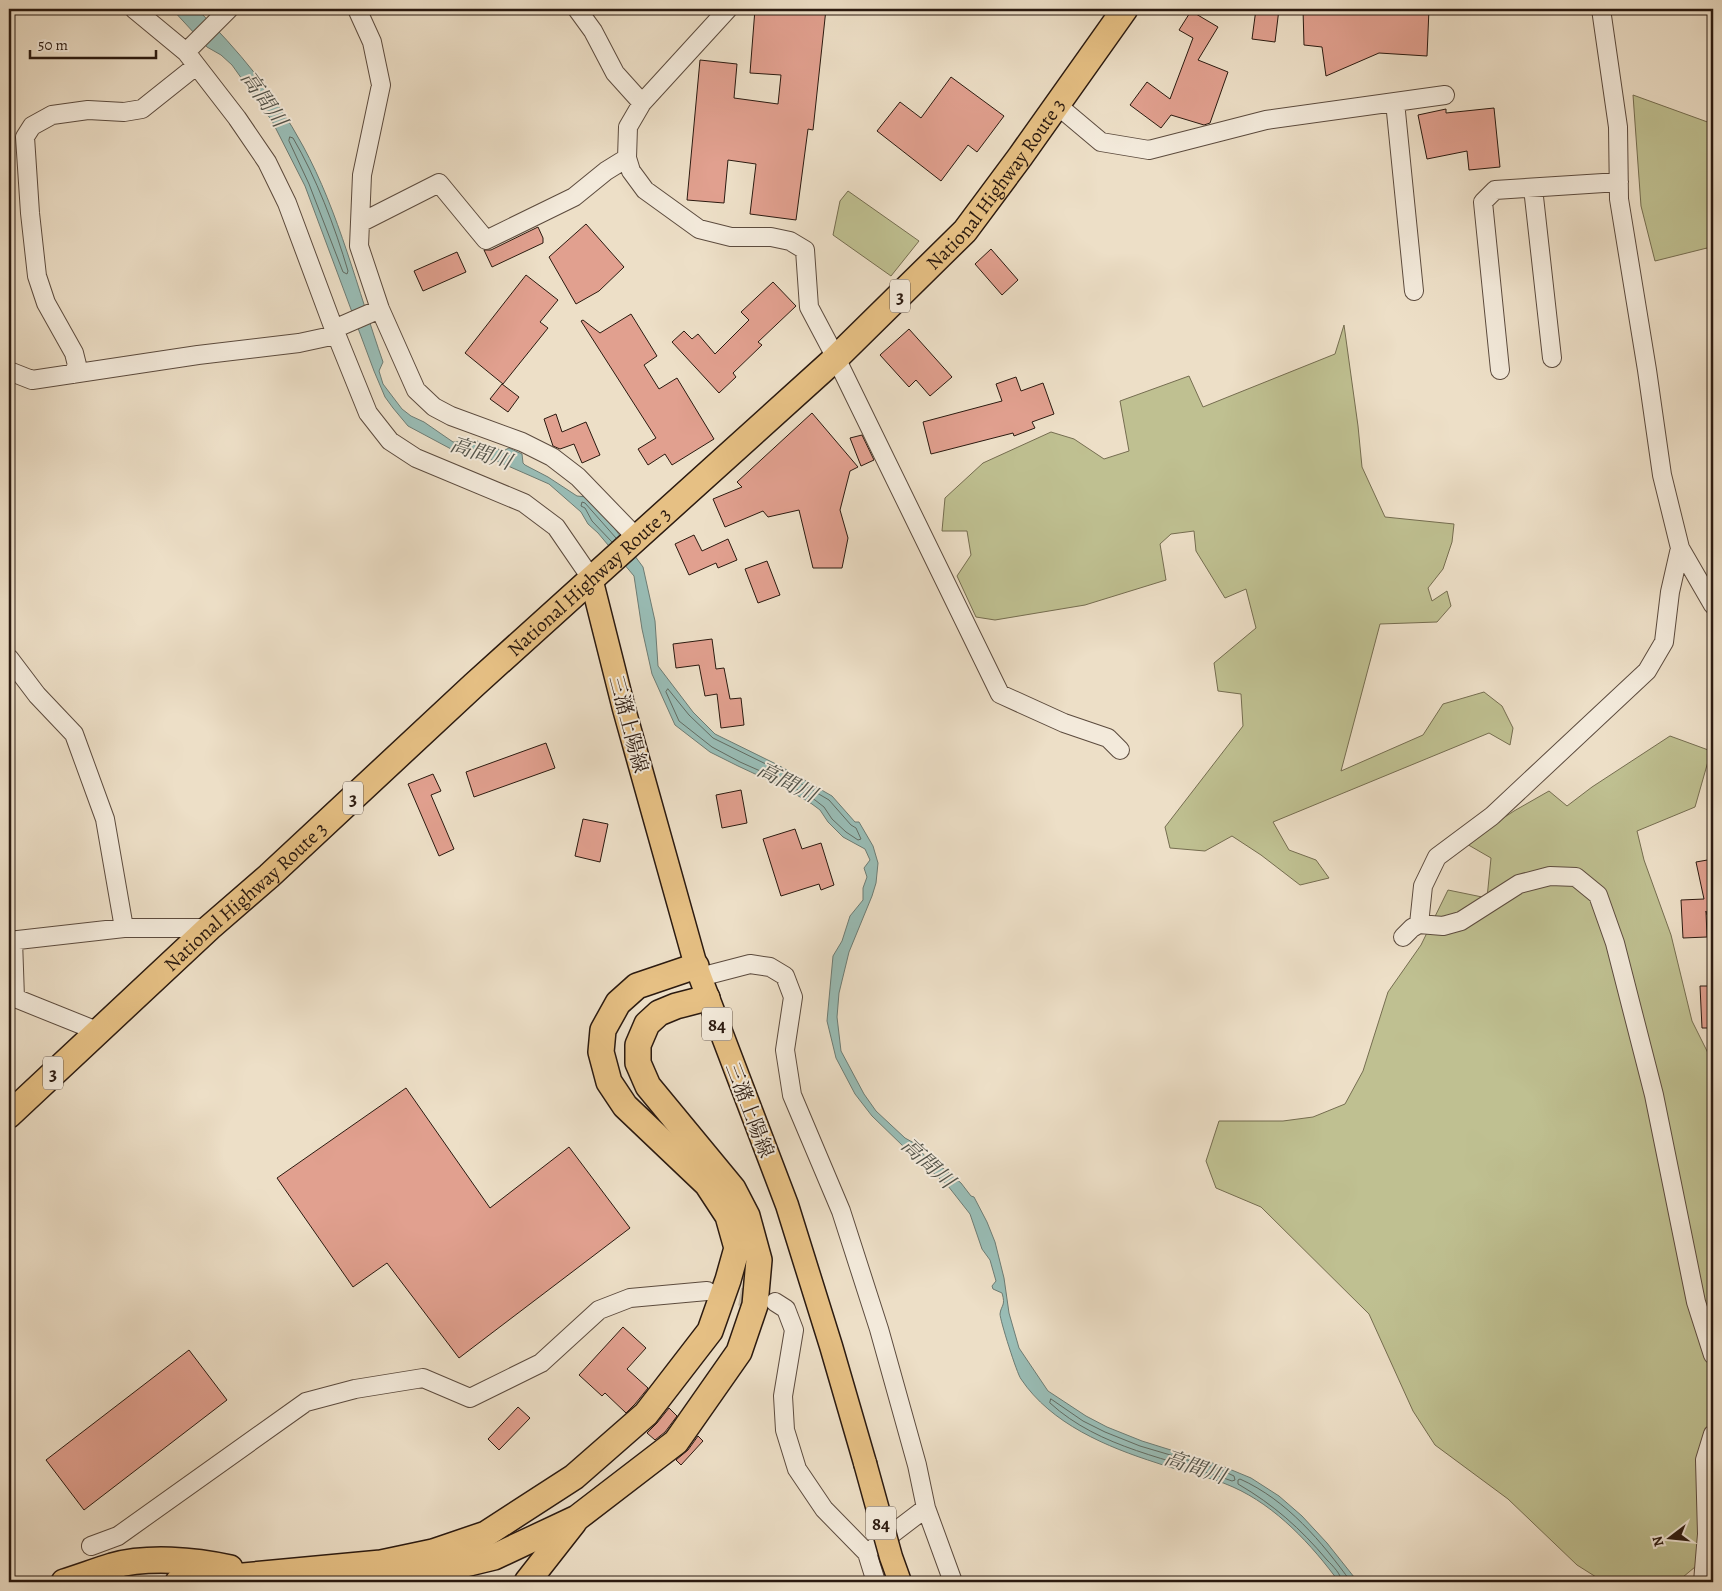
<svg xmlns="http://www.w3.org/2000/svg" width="1722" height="1591" font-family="Alegreya,'Noto Serif JP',serif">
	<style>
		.green { fill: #bfc091; stroke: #756d50 }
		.water { fill: #99bdb6; stroke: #6d7c74 }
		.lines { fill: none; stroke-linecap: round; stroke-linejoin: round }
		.shore { stroke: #626c63; stroke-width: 1 }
		.building { fill: #e1a08f; stroke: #2b1a10 }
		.minor-tunnel { stroke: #c6b8a2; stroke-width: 18; stroke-dasharray: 18 9; stroke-linecap: butt }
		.minor-casing { stroke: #5c4b3e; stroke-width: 20 }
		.major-casing { stroke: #2b1a10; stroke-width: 25 }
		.highway-casing { stroke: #2b1a10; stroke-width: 28 }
		.minor { stroke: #f3eadb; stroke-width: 18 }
		.major { stroke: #e6c084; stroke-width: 22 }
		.highway { stroke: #e6c084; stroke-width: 25 }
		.major-bridge-casing { stroke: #2b1a10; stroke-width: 25; stroke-linecap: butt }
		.major-bridge { stroke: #e6c084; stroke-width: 22 }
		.labels { text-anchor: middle; stroke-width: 4; stroke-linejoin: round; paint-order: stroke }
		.shield { fill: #f3eadb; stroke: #67584d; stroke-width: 1 }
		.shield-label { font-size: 19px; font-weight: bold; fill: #2b1a10 }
		.street-label { font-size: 20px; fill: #2b1a10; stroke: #f3eadb }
		.water-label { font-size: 21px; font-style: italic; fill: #52534a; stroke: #f3eadb }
	</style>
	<rect width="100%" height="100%" fill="#eddfc7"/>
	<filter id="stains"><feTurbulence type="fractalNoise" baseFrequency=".004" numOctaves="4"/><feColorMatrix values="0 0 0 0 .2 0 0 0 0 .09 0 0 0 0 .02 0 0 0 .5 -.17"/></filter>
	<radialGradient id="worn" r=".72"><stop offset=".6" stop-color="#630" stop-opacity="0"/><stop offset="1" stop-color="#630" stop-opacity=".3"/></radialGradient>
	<path class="green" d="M 1633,95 L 1713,124 L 1713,264 L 1707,248 L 1655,261 L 1641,206 Z
		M 848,191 L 919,241 L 891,276 L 833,235 L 840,201 Z
		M 1344,325 L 1358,426 L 1362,467 L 1385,517 L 1454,524 L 1452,542 L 1443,569 L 1428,588 L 1432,601 L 1447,591 L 1451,606 L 1437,622 L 1380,624 L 1341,771 L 1423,735 L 1443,704 L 1484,692 L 1502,706 L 1513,728 L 1510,745 L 1489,733 L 1273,822 L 1289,850 L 1316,860 L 1329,878 L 1300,885 L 1261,855 L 1232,836 L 1205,851 L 1170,848 L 1165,827 L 1243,726 L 1241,694 L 1218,691 L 1214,663 L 1256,628 L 1246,589 L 1225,598 L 1196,551 L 1194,531 L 1171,534 L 1160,544 L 1166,580 L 1085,605 L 995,620 L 976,617 L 957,576 L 971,555 L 967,531 L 942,531 L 945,498 L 983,463 L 1051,432 L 1074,439 L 1104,459 L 1129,451 L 1120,401 L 1189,376 L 1203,407 L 1335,354 Z
		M 1670,736 L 1711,751 L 1695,807 L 1637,831 L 1644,860 L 1671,935 L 1692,1021 L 1713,1063 L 1713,1552 L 1683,1577 L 1630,1582 L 1604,1582 L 1577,1565 L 1508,1499 L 1435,1445 L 1413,1411 L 1369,1314 L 1261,1207 L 1216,1188 L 1206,1161 L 1219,1121 L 1283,1121 L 1313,1117 L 1345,1104 L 1363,1071 L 1388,992 L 1421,945 L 1448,890 L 1487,898 L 1491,858 L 1465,843 L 1514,811 L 1549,791 L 1567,806 L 1592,787 Z"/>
	<path class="water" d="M 172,9 L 197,9 C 238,50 275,94 303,146 C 339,212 358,291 383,362 L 379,371 L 383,384 L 402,409 L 411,416 L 424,422 L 453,442 L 477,441 L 503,451 L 509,448 L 522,454 L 523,463 L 525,465 L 548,477 L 577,496 L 587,497 L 612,525 L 643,567 L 655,621 L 658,666 L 693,712 L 715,734 L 778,765 L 832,796 L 855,822 L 859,822 L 873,846 L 878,863 L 876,883 L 872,896 L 849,952 L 839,993 L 837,1017 L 841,1051 L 864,1094 L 876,1111 L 905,1138 L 914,1143 L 925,1156 L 947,1171 L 961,1183 L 971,1196 L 974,1197 L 987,1222 L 995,1242 L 1004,1278 L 1009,1313 L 1019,1348 L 1048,1391 L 1086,1416 L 1107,1427 L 1142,1441 L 1222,1466 L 1251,1478 L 1279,1496 L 1302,1516 L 1327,1543 L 1358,1582 L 1339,1582 C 1312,1545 1276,1506 1233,1487 C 1209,1476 1182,1472 1157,1463 C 1107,1447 1051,1424 1021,1379 C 1017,1374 1000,1320 1000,1314 C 1001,1305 1006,1306 1002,1293 L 993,1289 L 992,1286 L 996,1281 L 990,1260 L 982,1249 L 970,1214 L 948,1186 L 904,1147 L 872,1116 L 855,1094 L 836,1058 L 827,1021 L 833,956 L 842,941 L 850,916 L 863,900 L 863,888 L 867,877 L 864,868 L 870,860 L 865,849 L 843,837 L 828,822 L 820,810 L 812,804 L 783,787 L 738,766 L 710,752 L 675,725 L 652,674 L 642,629 L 634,576 L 598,533 L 588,524 L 581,512 L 549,484 L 499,462 L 451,449 L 408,426 L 393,408 L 385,397 L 374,371 L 305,186 L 272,121 L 232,65 L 221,55 L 207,47 Z"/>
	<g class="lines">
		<path class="shore" d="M 290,137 L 293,138 C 316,177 335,227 348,271 L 347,274 L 343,272 L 309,184 L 289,141 Z
			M 612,542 L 592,521 L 585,508 L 581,506 L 582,502 L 585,503 L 616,538
			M 668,689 L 689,715 L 713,738 L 776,769 L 829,800 L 851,825 L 856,828 L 861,839 L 858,840 L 846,832 L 832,819 L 824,807 L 815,800 L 785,782 L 740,762 L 712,747 L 679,721 L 666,692 Z
			M 1051,1399 L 1083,1421 L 1105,1432 L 1140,1446 L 1221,1470 L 1234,1476 L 1235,1480 L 1232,1481 C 1170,1458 1100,1449 1050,1403 Z
			M 1342,1582 C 1341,1574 1333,1566 1327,1560 C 1300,1528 1274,1505 1238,1484 L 1238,1480 L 1240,1479 C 1287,1500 1322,1542 1351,1582"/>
	</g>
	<path class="building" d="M 755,9 L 826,9 L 813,130 L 808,129 L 796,220 L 750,214 L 756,164 L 728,160 L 724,203 L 687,200 L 700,60 L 737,64 L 734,98 L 778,104 L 781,75 L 750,73 Z
		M 1256,9 L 1279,9 L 1275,42 L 1252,39 Z
		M 1303,9 L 1429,9 L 1427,56 L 1379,53 L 1326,76 L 1322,47 L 1304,45 Z
		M 1191,11 L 1218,27 L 1198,60 L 1228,72 L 1210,123 L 1204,125 L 1171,115 L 1161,128 L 1130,105 L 1147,82 L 1170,99 L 1193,38 L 1179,30 Z
		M 951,77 L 1004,116 L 977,152 L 968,145 L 941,181 L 877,131 L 900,102 L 921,118 Z
		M 1494,108 L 1500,167 L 1469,170 L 1467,151 L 1427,159 L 1418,115 L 1446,109 L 1446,113 Z
		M 586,224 L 624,267 L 599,291 L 576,304 L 549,257 Z
		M 538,227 L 543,238 L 543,243 L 492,267 L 484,250 L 491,250 Z
		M 991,249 L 1018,280 L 1002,295 L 975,264 Z
		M 457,252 L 466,272 L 423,291 L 414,271 Z
		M 526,275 L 558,300 L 540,322 L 548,328 L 503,384 L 465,353 Z
		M 773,282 L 796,306 L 758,342 L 762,345 L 733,373 L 736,377 L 719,393 L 672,342 L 684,331 L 692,339 L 698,334 L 715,354 L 749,320 L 741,312 Z
		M 631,314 L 657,356 L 644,365 L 659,389 L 677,378 L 714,439 L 672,465 L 665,454 L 648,465 L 638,449 L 656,438 L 581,321 L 583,320 L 600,333 Z
		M 909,329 L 952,377 L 930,396 L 916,380 L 909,387 L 880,355 Z
		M 1016,377 L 1021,391 L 1043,383 L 1054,414 L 1032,422 L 1035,428 L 1014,436 L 1013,433 L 931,454 L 923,422 L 1002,401 L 996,384 Z
		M 502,384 L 519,397 L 508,412 L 490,399 Z
		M 812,413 L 858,467 L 850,471 L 840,510 L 848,538 L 842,568 L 813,568 L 799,510 L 768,517 L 763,511 L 725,527 L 713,499 L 742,487 L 737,482 Z
		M 556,414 L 562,432 L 586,422 L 600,455 L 582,463 L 574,444 L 560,449 L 553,446 L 544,419 Z
		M 862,435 L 874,460 L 861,466 L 850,438 Z
		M 694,535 L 702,551 L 728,539 L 737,560 L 718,568 L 716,563 L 689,575 L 675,544 Z
		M 767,561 L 780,595 L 758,603 L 745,569 Z
		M 712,639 L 716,669 L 724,668 L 730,699 L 741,698 L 744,725 L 721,728 L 717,694 L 705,696 L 699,665 L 676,668 L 673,644 Z
		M 546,743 L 555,768 L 474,797 L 466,772 Z
		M 433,774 L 441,791 L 431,795 L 454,849 L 439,856 L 408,784 Z
		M 741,790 L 747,823 L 722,828 L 716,795 Z
		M 583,819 L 608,824 L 600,862 L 575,856 Z
		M 795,829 L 802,849 L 821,843 L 834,885 L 821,890 L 819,884 L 781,896 L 763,839 Z
		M 1713,859 L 1713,915 L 1707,915 L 1706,911 L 1707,937 L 1683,938 L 1681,900 L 1704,899 L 1696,862 Z
		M 1700,986 L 1713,986 L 1713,1028 L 1702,1028 Z
		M 406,1088 L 490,1208 L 569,1147 L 630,1228 L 459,1358 L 387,1263 L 353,1287 L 277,1178 Z
		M 623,1327 L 646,1348 L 627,1369 L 648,1388 L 635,1404 L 626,1413 L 605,1393 L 602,1396 L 579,1375 Z
		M 189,1350 L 227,1400 L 84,1510 L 46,1460 Z
		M 518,1407 L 530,1418 L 499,1450 L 488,1439 Z
		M 669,1408 L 677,1416 L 665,1432 L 655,1440 L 647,1433 L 657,1423 Z
		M 698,1436 L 703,1441 L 681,1465 L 676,1460 L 688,1450 Z"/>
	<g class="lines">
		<path class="minor-tunnel" d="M 713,1292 L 766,1301"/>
		<defs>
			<path id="minor" d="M 134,9 L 186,52 L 237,118 L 267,162 L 287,203 L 334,329 L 368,413 L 390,441 L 416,458 L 524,503 L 556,527 L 591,578
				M 357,9 L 372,42 L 381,85 L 362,175 L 359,246 L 380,309 L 416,390 L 434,407 L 451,416 L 522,442 L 552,457 L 578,477 L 636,537
				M 577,9 L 593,31 L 615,73 L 642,103
				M 728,9 L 642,103 L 628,127 L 627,158 L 631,171 L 645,190 L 699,229 L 731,237 L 771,237 L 790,241 L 805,250 L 809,307 L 836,358 L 1000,694 L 1064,723 L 1108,738 L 1120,750
				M 186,52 L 229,9
				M 1395,102 L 1414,291
				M 1057,105 L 1101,142 L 1149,150 L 1266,120 L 1445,95
				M 1533,188 L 1552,358
				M 360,223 L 439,183 L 486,240 L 574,197 L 606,171 L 627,158
				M 334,329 L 380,309
				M 1500,370 L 1483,202 L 1495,190 L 1619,182
				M 9,371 L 32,380 L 198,355 L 299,343 L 336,335
				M 73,374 L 77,365 L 74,353 L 46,303 L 37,276 L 30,213 L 25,137 L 32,126 L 52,115 L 88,110 L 124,112 L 142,109 L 196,66
				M 1680,548 L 1713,605
				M 9,658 L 37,695 L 74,734 L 105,819 L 124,928
				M 1419,924 L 1423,886 L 1437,857 L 1492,816 L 1647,671 L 1664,642 L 1670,592 L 1680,548 L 1662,475 L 1647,370 L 1619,199 L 1618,127 L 1601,9
				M 1403,937 L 1412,928 L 1419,924 L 1443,926 L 1461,921 L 1519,884 L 1550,876 L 1576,877 L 1598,895 L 1615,943 L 1654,1095 L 1696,1302 L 1713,1355
				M 13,940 L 15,998
				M 9,941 L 124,928 L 209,928
				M 700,977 L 750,964 L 770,967 L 785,976 L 793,997 L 785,1050 L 792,1095 L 841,1211 L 879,1329 L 917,1465 L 926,1508 L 953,1582
				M 9,998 L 15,998 L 97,1031
				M 775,1302 L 786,1309 L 794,1330 L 783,1396 L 785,1430 L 797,1469 L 824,1509 L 867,1553 L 876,1582
				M 91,1546 L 118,1536 L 306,1402 L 355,1389 L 423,1378 L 470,1398 L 541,1363 L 599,1310 L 630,1298 L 707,1291
				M 876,1546 L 926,1508
				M 1703,1582 L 1707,1534 L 1705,1460 L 1713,1434"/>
			<path id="major" d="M 591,578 L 624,709 L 696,966 L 787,1205 L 831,1346 L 865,1463"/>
			<g id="highway">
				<path id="s1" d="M 9,1115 L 209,928 L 269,876 L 474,685 L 836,358 L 965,231 L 1020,157 L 1125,9"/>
				<path d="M 64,1582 C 80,1577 96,1571 112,1566 C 148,1556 194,1560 230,1568"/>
				<path d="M 178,1582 L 381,1563 L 433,1552 L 486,1534 L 574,1477 L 646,1414 L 710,1331 L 728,1280 L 737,1248 L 728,1216 L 707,1184 L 625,1106 L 609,1082 L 601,1052 L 603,1030 L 618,1003 L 637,986 L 696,966"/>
				<path d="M 375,1582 L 432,1572 L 494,1557 L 577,1518 L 676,1442 L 739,1352 L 755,1305 L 759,1260 L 747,1216 L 733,1189 L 648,1086 L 638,1063 L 638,1045 L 647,1024 L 659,1013 L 676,1006 L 707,998"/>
				<path d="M 527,1582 L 574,1522"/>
			</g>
		</defs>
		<use href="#minor" class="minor-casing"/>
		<use href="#major" class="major-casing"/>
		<use href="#highway" class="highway-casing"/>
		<use href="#minor" class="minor"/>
		<use href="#major" class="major"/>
		<use href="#highway" class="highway"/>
		<defs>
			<path id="major-bridge" d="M 865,1463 L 891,1557 L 900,1582"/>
		</defs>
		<use href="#major-bridge" class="major-bridge-casing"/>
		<use href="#major-bridge" class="major-bridge"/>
	</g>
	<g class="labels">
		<g class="shield">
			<rect x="890" y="279.5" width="20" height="33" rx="4"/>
			<rect x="343" y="781.5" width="20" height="33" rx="4"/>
			<rect x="702" y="1007.5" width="30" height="33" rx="4"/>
			<rect x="43" y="1056.5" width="20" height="33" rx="4"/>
			<rect x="866" y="1506.5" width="30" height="33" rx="4"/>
		</g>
		<g class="shield-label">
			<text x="900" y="303">3</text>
			<text x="353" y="805">3</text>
			<text x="717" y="1031">84</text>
			<text x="53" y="1080">3</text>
			<text x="881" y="1530">84</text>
		</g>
		<g class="street-label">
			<text dy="7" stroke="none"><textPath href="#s1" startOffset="1358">National Highway Route 3</textPath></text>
			<text dy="7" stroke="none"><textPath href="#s1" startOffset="788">National Highway Route 3</textPath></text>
			<text transform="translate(629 724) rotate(75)" y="7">三潴上陽線</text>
			<text dy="7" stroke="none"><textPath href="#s1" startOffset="322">National Highway Route 3</textPath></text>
			<text transform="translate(750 1110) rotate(69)" y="7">三潴上陽線</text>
		</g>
		<g class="water-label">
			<text transform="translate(264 99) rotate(55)" y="7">高間川</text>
			<text transform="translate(481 453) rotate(18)" y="7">高間川</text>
			<text transform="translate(787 782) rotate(27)" y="7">高間川</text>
			<text transform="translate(928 1163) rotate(43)" y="7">高間川</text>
			<text transform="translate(1195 1467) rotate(19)" y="7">高間川</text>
		</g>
	</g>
	<rect width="1722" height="1591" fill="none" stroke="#eddfc7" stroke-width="30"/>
	<rect x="10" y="10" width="1702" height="1571" fill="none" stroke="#2b1a10" stroke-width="2.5"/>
	<rect x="15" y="15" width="1692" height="1561" fill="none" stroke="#2b1a10"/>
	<g transform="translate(1670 1538) rotate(254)" stroke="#f3eadb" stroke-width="4" paint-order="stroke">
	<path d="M0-4L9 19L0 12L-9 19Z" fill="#2b1a10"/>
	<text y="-8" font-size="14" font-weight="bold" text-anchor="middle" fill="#2b1a10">N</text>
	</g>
	<path d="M30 50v8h126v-8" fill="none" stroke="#2b1a10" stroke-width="2.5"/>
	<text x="38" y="50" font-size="15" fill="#2b1a10" stroke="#f3eadb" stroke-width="4" paint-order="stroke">50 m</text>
	<rect width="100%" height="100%" filter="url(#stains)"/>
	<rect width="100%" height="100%" fill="url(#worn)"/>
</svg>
